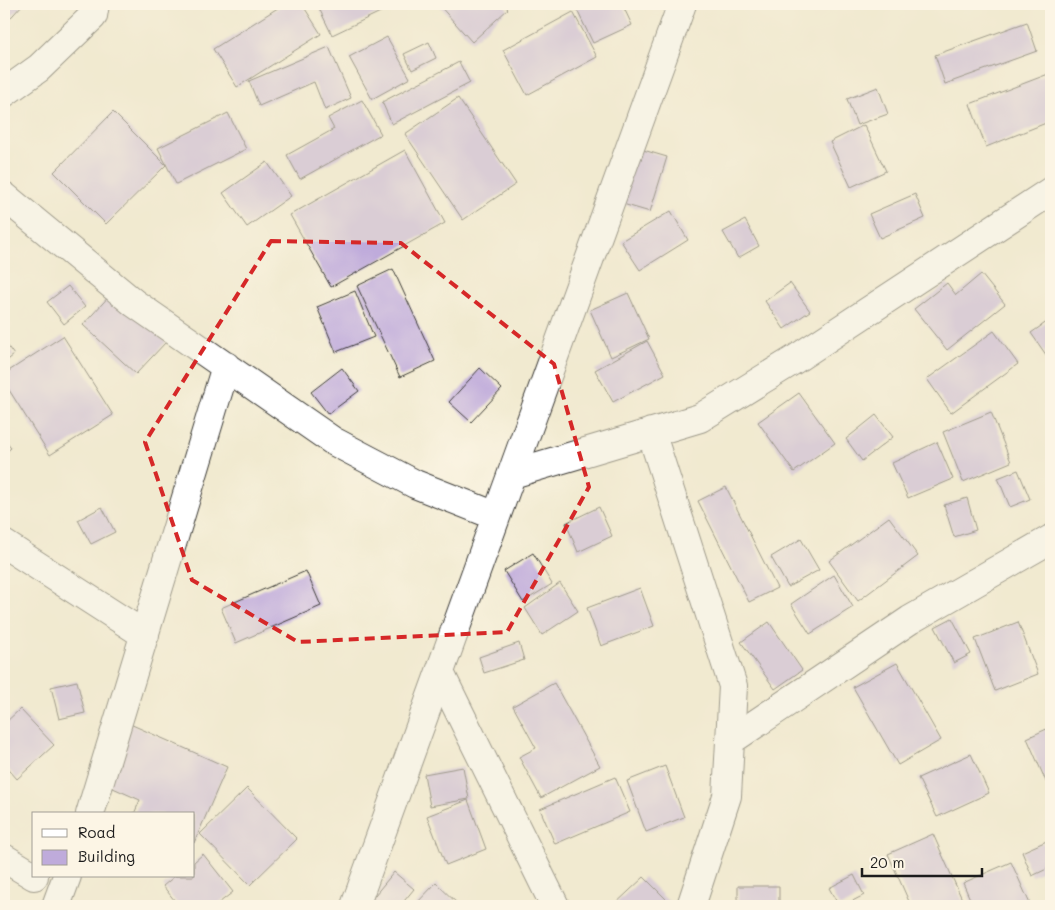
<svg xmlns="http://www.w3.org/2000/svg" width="1055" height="910" font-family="Mali,sans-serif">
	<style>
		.building { fill: #bfabdb }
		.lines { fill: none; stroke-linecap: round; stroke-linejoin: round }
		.street-casing { stroke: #3c3b37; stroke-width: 30 }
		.street { stroke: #fff; stroke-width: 28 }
		.marked { fill: none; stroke: #d62828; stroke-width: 4; stroke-dasharray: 10 6; stroke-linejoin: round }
	</style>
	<rect width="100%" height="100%" fill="#fcf5e5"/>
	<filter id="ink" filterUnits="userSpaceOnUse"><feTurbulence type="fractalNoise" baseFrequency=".02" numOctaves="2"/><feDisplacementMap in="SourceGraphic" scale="10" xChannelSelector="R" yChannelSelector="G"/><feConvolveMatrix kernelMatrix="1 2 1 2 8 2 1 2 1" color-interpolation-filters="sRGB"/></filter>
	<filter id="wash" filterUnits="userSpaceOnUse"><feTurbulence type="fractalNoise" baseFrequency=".0096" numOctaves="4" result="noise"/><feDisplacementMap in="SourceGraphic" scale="20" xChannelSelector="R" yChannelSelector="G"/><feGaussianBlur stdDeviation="1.12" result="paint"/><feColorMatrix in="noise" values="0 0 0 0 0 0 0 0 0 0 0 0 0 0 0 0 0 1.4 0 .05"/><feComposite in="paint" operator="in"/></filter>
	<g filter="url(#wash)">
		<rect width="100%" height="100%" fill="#f1ead0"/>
		<g id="blocks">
			<path class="building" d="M 4,4 L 23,4 L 4,25 Z
				M 284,4 L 302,4 L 321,34 L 237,87 L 213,49 Z
				M 317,4 L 397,4 L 332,35 Z
				M 438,4 L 503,4 L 508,9 L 472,42 Z
				M 574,4 L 622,4 L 632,25 L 593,43 Z
				M 573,12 L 597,57 L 527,95 L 503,50 Z
				M 1027,22 L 1037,51 L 945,84 L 935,55 Z
				M 387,37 L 410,78 L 372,99 L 349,57 Z
				M 429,42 L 436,58 L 412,70 L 404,54 Z
				M 329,47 L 351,98 L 325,110 L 314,82 L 259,106 L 249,81 Z
				M 459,62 L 470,83 L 392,124 L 382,102 Z
				M 1051,73 L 1051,121 L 986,147 L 970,104 Z
				M 878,87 L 888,114 L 857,125 L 847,99 Z
				M 458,98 L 516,184 L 463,220 L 405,134 Z
				M 362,100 L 381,134 L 300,179 L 287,155 L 334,129 L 328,118 Z
				M 113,112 L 166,165 L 106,224 L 54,172 Z
				M 228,113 L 246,149 L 176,184 L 158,148 Z
				M 864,125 L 886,171 L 851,187 L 830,142 Z
				M 633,147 L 667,157 L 650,212 L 616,202 Z
				M 405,150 L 445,223 L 331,287 L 290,215 Z
				M 267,162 L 291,196 L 247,227 L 223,193 Z
				M 915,194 L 925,218 L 880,238 L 869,214 Z
				M 671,211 L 688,240 L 640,270 L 621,241 Z
				M 745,220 L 759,246 L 738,258 L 723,232 Z
				M 393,269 L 435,361 L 400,377 L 357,286 Z
				M 981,274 L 1005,304 L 947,350 L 914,309 L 947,283 L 956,295 Z
				M 790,283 L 810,311 L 784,329 L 765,301 Z
				M 68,286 L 85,307 L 64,324 L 47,302 Z
				M 355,291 L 374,337 L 336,352 L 317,307 Z
				M 112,293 L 166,342 L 136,374 L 83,325 Z
				M 628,293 L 649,339 L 611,357 L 590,310 Z
				M 1051,319 L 1051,362 L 1031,333 Z
				M 994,331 L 1018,364 L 951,413 L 927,379 Z
				M 63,336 L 113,415 L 50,455 L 4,382 L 4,374 Z
				M 4,341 L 14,355 L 4,363 Z
				M 647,341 L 665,374 L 613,402 L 595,370 Z
				M 342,368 L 359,391 L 328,414 L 311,392 Z
				M 480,368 L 502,389 L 471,422 L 449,402 Z
				M 799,393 L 835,443 L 794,472 L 758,422 Z
				M 991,412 L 1011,462 L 963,482 L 943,432 Z
				M 876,415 L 893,437 L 862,461 L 846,439 Z
				M 4,440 L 11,448 L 4,454 Z
				M 937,442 L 953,479 L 908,498 L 892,463 Z
				M 1018,470 L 1030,499 L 1010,507 L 998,478 Z
				M 726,487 L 777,588 L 749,602 L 698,501 Z
				M 967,498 L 976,530 L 954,537 L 944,505 Z
				M 102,507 L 115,532 L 91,544 L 78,520 Z
				M 599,507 L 612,536 L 578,552 L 566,523 Z
				M 889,517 L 918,556 L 858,601 L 829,561 Z
				M 801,539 L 819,570 L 788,587 L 771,557 Z
				M 533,553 L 552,584 L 523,602 L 504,571 Z
				M 306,571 L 321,606 L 236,643 L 221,608 Z
				M 834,575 L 853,607 L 810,634 L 791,604 Z
				M 560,583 L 578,611 L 542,635 L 525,608 Z
				M 640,588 L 654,626 L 601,646 L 587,608 Z
				M 952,618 L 971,654 L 954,663 L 935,627 Z
				M 769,622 L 802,670 L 775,689 L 741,642 Z
				M 1018,622 L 1038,674 L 995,691 L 975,639 Z
				M 519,643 L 524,660 L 484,673 L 479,657 Z
				M 897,663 L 941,740 L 898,765 L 853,687 Z
				M 77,681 L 85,713 L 59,719 L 51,687 Z
				M 554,683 L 600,766 L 541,798 L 519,757 L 536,748 L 513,706 Z
				M 20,709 L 54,745 L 17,779 L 4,764 L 4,724 Z
				M 130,724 L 227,767 L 194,843 L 194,814 L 134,814 L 140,800 L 104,784 Z
				M 1051,727 L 1051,793 L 1027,738 Z
				M 971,754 L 989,793 L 937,817 L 918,778 Z
				M 665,766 L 684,817 L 646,832 L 627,781 Z
				M 463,767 L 469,799 L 430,806 L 424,774 Z
				M 615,777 L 630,812 L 555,844 L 540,809 Z
				M 247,788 L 297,839 L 250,885 L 200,834 Z
				M 468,800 L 486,849 L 446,865 L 427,816 Z
				M 933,834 L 965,906 L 911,906 L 888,854 Z
				M 1051,839 L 1051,867 L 1032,876 L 1022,852 Z
				M 203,854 L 233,892 L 215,906 L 179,906 L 163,886 L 175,876 L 194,876 L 194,862 Z
				M 1011,862 L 1031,906 L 973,906 L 963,883 Z
				M 394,872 L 414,889 L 400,906 L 377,906 L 370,901 Z
				M 854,875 L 864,895 L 843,906 L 839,906 L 829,888 Z
				M 644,877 L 672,905 L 671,906 L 613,906 Z
				M 436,883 L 460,906 L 414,906 Z
				M 738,886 L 779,886 L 779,906 L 738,906 Z"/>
		</g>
	</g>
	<g filter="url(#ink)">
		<use href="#blocks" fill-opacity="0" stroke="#3c3b37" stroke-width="1"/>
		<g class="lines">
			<defs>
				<path id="street" d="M 4,93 L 39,68 L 93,16 L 95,4
					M 4,196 L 134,303 L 333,441 L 415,484 L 496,516
					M 651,432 L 733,686 L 727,796 L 691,906
					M 512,474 L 700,418 L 794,360 L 1051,191
					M 4,544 L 145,635
					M 440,673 L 555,906
					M 730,741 L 910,620 L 1051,539
					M 90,814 L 226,366
					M 4,858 L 34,876
					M 56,906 L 67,876
					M 355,906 L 682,4"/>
			</defs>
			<use href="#street" class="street-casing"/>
			<use href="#street" class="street"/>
		</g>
	</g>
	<path d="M0 0H1055V910H0ZM 271,241 L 401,243 L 554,364 L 589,487 L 507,632 L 298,642 L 192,580 L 145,442 Z" fill="#f1ead0" fill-opacity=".55" fill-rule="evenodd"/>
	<path class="marked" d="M 271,241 L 401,243 L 554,364 L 589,487 L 507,632 L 298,642 L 192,580 L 145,442 Z"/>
	<rect width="1055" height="910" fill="none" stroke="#fcf5e5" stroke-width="20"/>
	<rect x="32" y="812" width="162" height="65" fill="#fcf5e5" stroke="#a29e95"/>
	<rect x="42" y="829" width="25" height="8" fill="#ffffff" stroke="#a29e95"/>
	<text x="78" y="838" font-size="15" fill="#1c1c1c">Road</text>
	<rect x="42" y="850" width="25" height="15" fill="#bfabdb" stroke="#a29e95"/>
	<text x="78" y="862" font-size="15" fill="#1c1c1c">Building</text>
	<path d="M862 868v8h120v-8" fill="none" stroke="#1c1c1c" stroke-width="2.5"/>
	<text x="870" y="868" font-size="15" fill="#1c1c1c" stroke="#fcf5e5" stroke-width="4" paint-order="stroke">20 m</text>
</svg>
